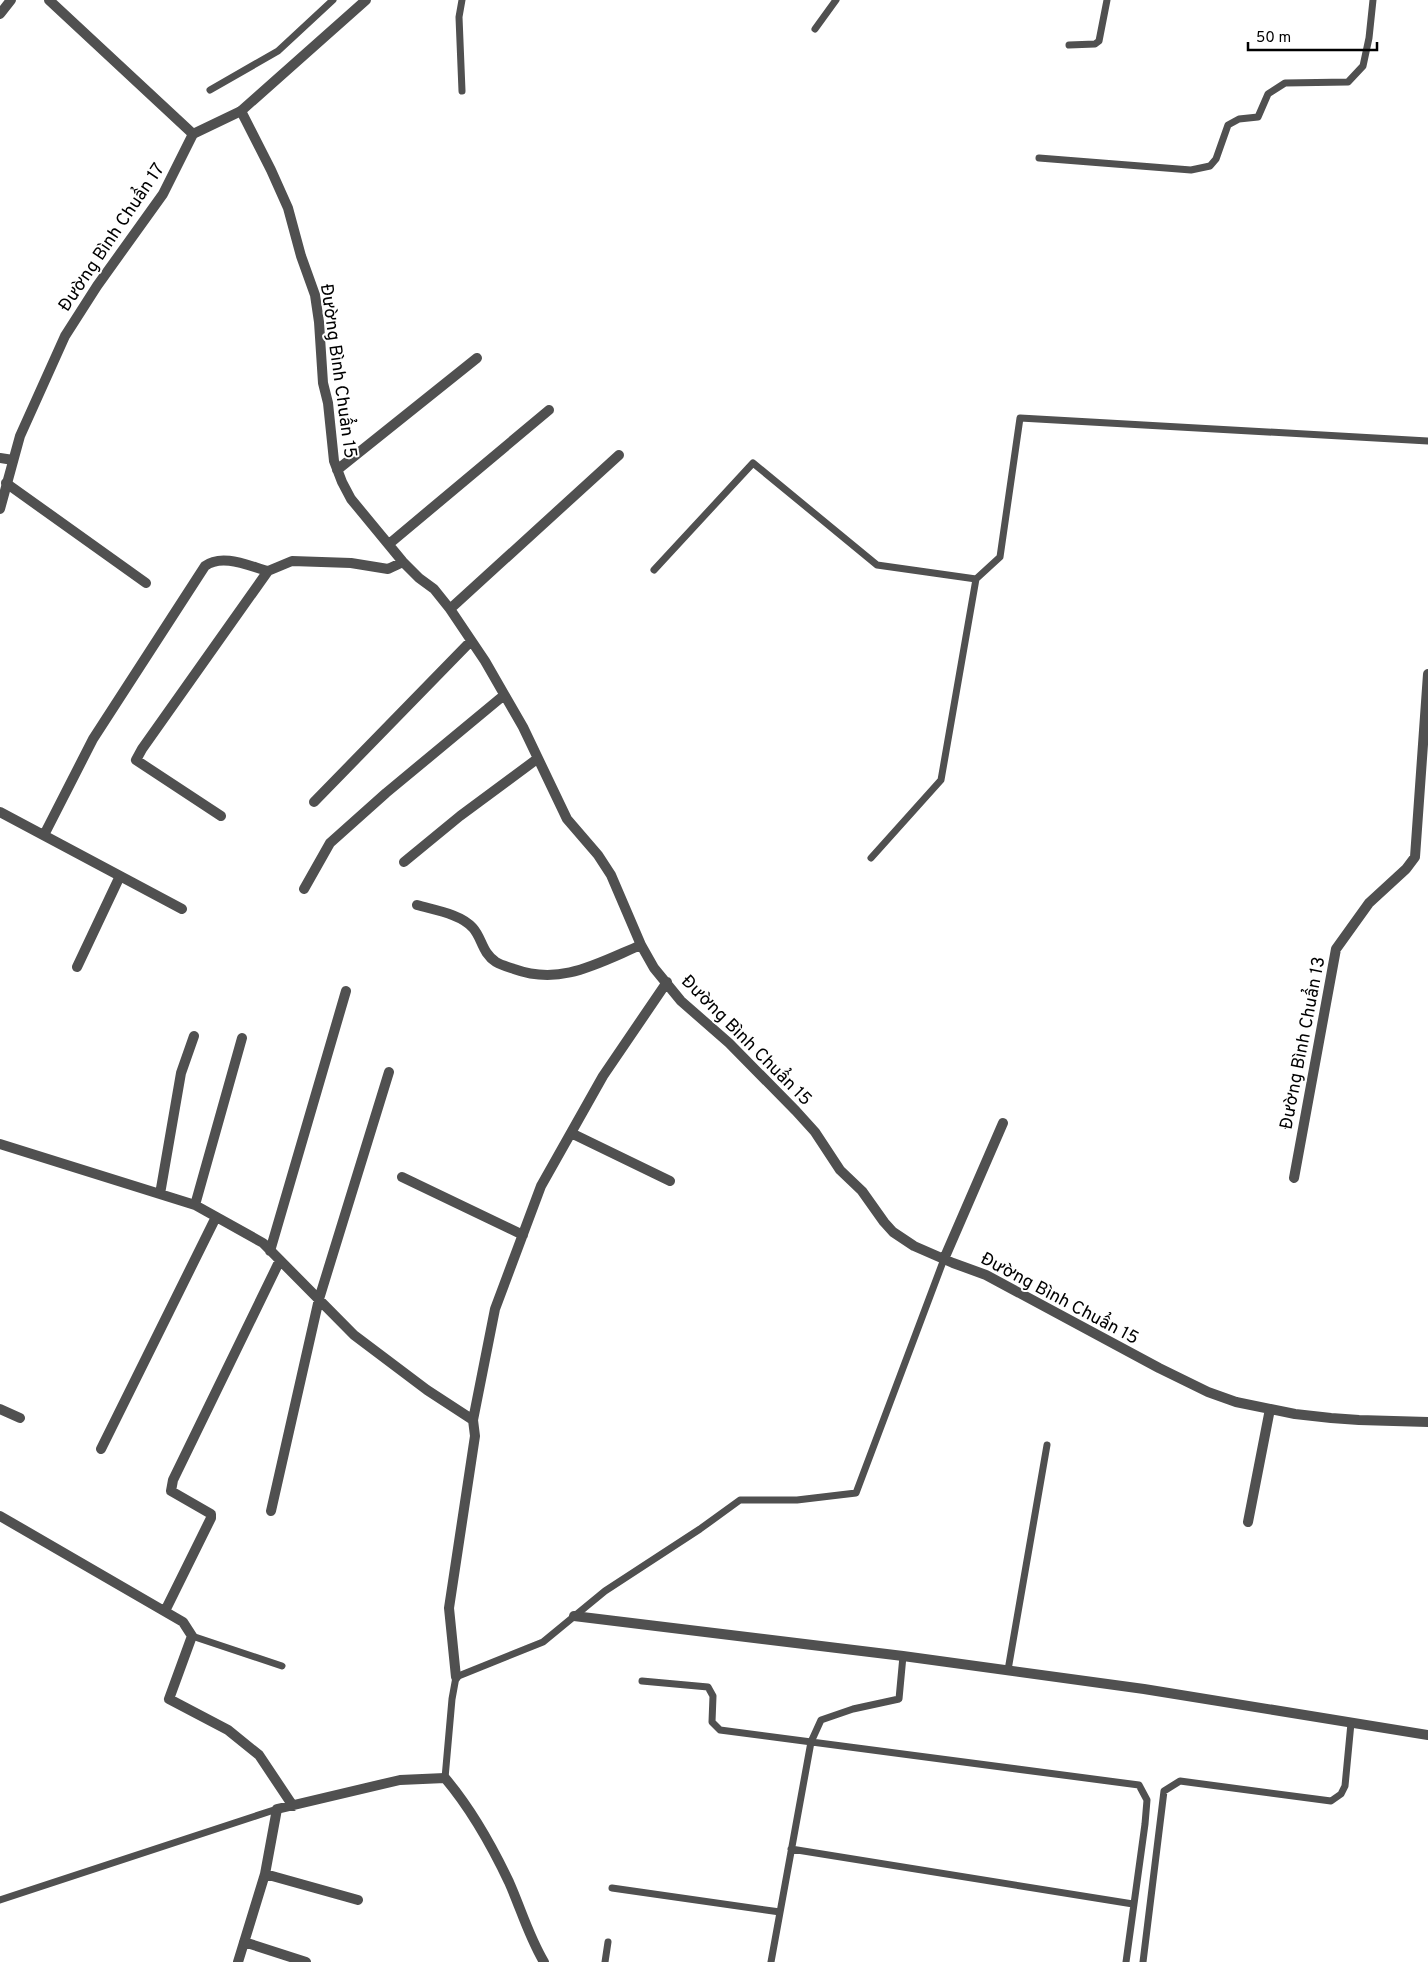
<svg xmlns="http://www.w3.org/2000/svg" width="1428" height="1962" font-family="Overpass,sans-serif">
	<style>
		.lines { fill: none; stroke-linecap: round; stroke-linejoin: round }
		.service { stroke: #505050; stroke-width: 7 }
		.minor { stroke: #505050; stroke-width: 10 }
		.tertiary { stroke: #505050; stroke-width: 10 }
		.labels { text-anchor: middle; stroke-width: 4; stroke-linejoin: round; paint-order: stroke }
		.street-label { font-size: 18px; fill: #000; stroke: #fff }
	</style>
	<rect width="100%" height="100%" fill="#fff"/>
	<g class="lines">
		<path class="service" d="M 462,0 L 459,17 L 462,91
			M 815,29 L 836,0
			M 1069,45 L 1095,44 L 1099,41 L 1107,0
			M 210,90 L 278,51 L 333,0
			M 1039,158 L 1191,170 L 1210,166 L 1216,159 L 1228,125 L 1239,119 L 1258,117 L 1268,94 L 1285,83 L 1348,82 L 1363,66 L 1369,38 L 1373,0
			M 654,570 L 753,463 L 877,565 L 976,579
			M 871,858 L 941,780 L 976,579 L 1000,557 L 1020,418 L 1428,441
			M 192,1636 L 282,1666
			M 1008,1670 L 1047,1445
			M 642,1681 L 708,1687 L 713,1696 L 712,1722 L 720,1730 L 1139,1785 L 1147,1800 L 1145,1824 L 1126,1962
			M 445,1778 L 452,1699 L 456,1677 L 543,1642 L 605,1591 L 700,1529 L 740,1500 L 797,1500 L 856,1493 L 944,1259
			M 791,1849 L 1133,1904
			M 612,1888 L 780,1912
			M 0,1900 L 277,1809
			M 605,1962 L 608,1942
			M 771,1962 L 811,1742 L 821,1720 L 853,1709 L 899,1699 L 903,1656
			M 1143,1962 L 1164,1791 L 1180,1781 L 1331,1801 L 1341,1794 L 1345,1786 L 1351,1723"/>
		<path class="minor" d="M 49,0 L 193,134
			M 0,14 L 11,0
			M 241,111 L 271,170 L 288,208 L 301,256 L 315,295 L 319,322 L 323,383 L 328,403 L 334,461 L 342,482 L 351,499 L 403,562 L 419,578 L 434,589 L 450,609 L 485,661 L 523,727 L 567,819 L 598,855 L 611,875 L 641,945 L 654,968 L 681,1001 L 729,1043 L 796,1111 L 815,1132 L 840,1170 L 862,1191 L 884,1222 L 893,1232 L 914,1246 L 953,1263 L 986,1275 L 1159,1368 L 1208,1392 L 1236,1402 L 1295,1414 L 1331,1418 L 1359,1420 L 1428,1422
			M 0,458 L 13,460
			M 337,470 L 477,358
			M 6,483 L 146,583
			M 389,544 L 549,410
			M 450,609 L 619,455
			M 314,802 L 471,641
			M 0,812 L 182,909
			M 221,816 L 136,760 L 142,749 L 268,571 L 292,561 L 351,563 L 388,569 L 403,562
			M 44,835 L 93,739 L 205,566 C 222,553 249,566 268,571
			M 404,862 L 460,816 L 537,759
			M 304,889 L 330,843 L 386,793 L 503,696
			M 417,905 C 434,910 461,914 473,928 C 482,938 482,953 496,962 C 501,965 508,967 514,969 C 561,986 598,963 641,945
			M 77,967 L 120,876
			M 571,1133 L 670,1181
			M 0,1144 L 195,1205 L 263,1243 L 354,1335 L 427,1390 L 473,1420 L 475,1436 L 449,1608 L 456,1677
			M 402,1177 L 523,1235
			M 1294,1178 L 1336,949 L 1369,903 L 1406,869 L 1415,857 L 1428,674
			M 160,1194 L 181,1073 L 194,1036
			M 195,1205 L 242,1038
			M 270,1251 L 346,991
			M 944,1259 L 1003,1123
			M 0,1409 L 20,1418
			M 473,1420 L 495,1309 L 541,1186 L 603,1076 L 667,982
			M 101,1449 L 216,1217
			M 271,1511 L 319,1299 L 389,1072
			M 0,1516 L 183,1622 L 192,1636 L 169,1699 L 228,1730 L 259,1755 L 293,1806
			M 1248,1522 L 1270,1409
			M 165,1611 L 211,1518 L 211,1514 L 171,1491 L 173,1480 L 280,1260
			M 574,1616 L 903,1656 L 1144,1689 L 1428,1735
			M 265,1874 L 358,1900
			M 244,1942 L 306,1962
			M 238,1962 L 265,1874 L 277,1809 L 400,1780 L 445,1778 C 472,1810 491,1844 509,1882 C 521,1909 529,1937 544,1962"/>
		<path class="tertiary" d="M 0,509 L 20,436 L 65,336 L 97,286 L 163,194 L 193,134 L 241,111 L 366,0"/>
	</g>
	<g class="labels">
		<g class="street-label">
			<text transform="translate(111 237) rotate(-56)" y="6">Đường Bình Chuẩn 17</text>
			<text transform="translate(339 371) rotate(82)" y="6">Đường Bình Chuẩn 15</text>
			<text transform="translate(747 1040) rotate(45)" y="6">Đường Bình Chuẩn 15</text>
			<text transform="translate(1302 1043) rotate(-79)" y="6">Đường Bình Chuẩn 13</text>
			<text transform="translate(1060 1298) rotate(28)" y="6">Đường Bình Chuẩn 15</text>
		</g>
	</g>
	<path d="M1248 42v8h129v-8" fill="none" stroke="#000000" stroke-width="2.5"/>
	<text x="1256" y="42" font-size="15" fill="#000000" stroke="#ffffff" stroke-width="4" paint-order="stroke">50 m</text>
</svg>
